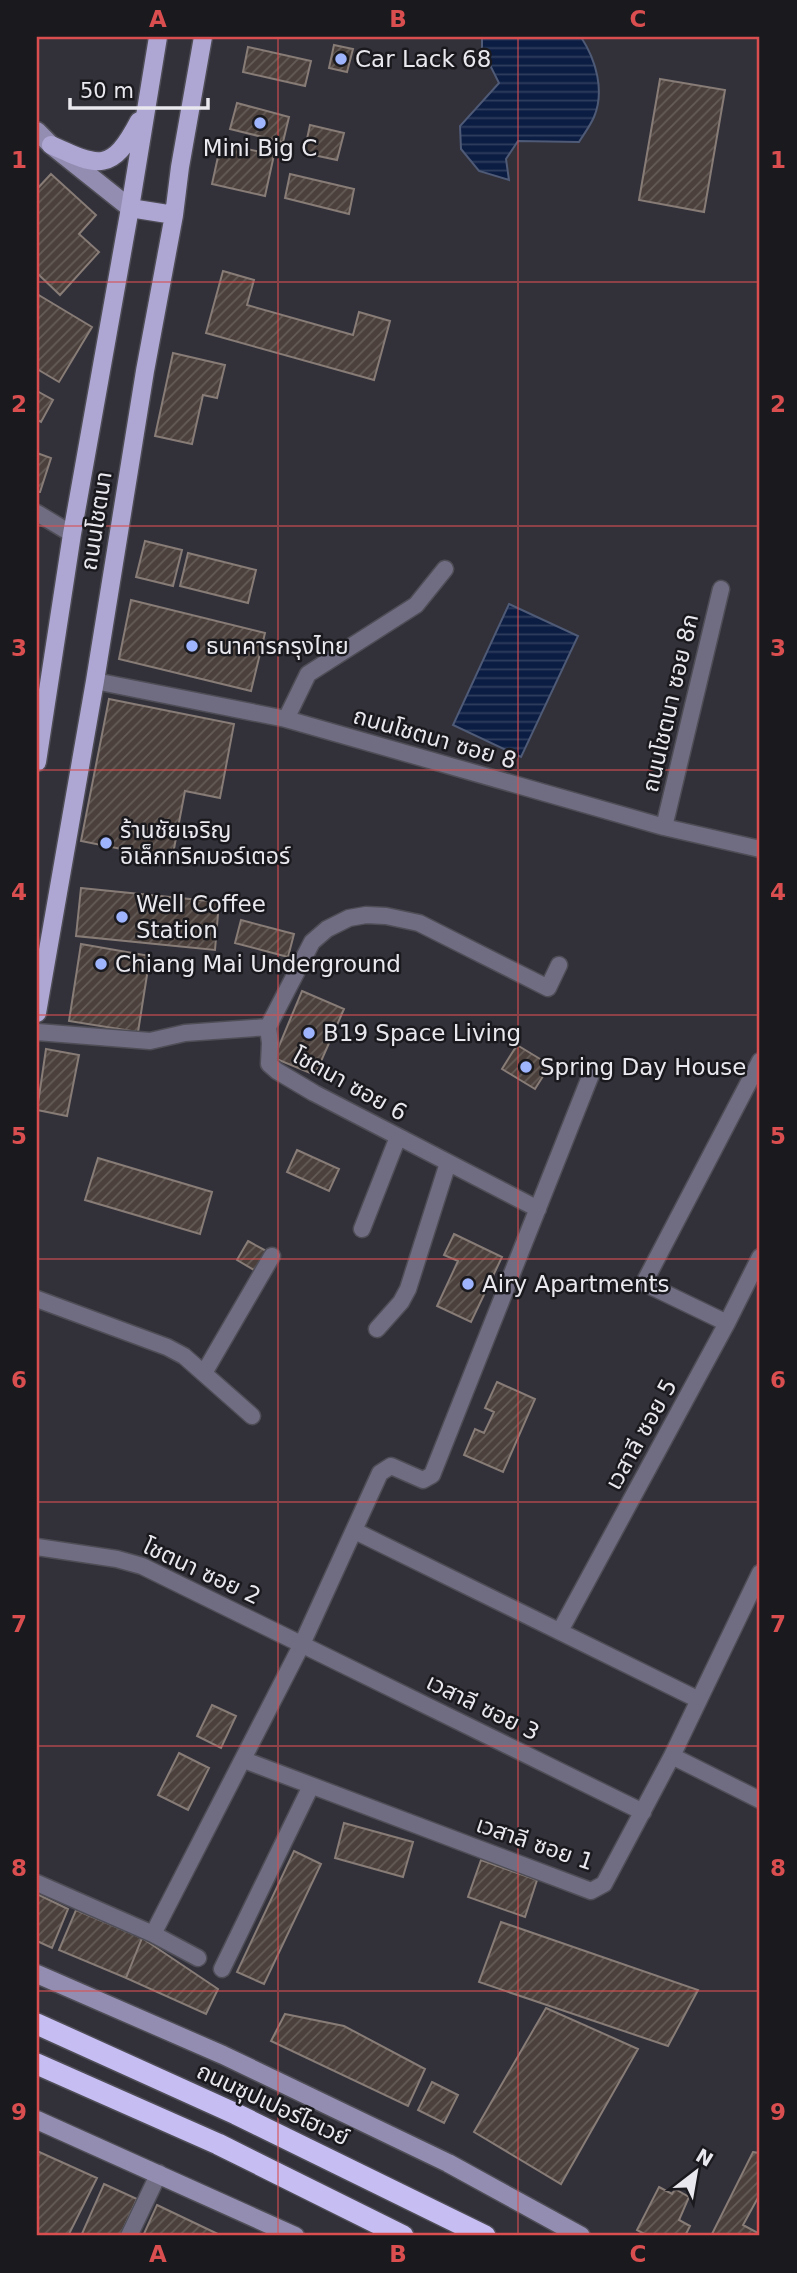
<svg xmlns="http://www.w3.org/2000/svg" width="797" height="2273" font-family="'DejaVu Sans','Noto Sans Thai',sans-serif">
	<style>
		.water { fill: url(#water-rules); stroke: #4e5a76; stroke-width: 2 }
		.building { fill: url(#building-hatch); stroke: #887c77; stroke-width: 2 }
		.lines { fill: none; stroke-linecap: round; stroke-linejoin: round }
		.street-casing { stroke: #4f4e57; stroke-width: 19 }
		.secondary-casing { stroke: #4f4e57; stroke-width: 21 }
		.primary-casing { stroke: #4f4e57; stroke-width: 21 }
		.highway-casing { stroke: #4f4e57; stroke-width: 24 }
		.street { stroke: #706d83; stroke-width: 16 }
		.secondary { stroke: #938eb1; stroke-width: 18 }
		.primary { stroke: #aea7d4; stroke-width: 18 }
		.highway { stroke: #c6bdf3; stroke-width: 21 }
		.grid { fill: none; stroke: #da4e50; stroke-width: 2; stroke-opacity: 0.55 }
		.poi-dot { fill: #9eb4fd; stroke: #1a1a1e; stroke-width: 2.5 }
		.labels { text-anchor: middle; stroke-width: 5; stroke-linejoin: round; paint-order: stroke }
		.poi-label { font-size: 23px; fill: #e9e8ee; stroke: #1a1a1e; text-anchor: start }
		.street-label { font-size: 23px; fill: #e9e8ee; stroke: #1a1a1e }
		.neatline { fill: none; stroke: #da4e50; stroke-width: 2.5 }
		.grid-label { font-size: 23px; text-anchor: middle; font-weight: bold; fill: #da4e50 }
	</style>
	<defs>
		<pattern id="water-rules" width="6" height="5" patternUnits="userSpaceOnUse" patternTransform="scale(1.75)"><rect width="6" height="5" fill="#0c1d43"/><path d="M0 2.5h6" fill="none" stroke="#2f3e5e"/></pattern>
		<pattern id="building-hatch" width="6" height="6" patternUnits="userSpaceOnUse" patternTransform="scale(1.75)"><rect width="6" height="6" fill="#4b403b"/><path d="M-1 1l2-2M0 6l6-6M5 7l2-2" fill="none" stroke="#655c58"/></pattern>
	</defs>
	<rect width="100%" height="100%" fill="#32313a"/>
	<path class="water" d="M 482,37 L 581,37 C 596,60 605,91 594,117 C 590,126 584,134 579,142 L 518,141 L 506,159 L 509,180 L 479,171 L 461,149 L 460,126 L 499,83 L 482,49 Z
		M 509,604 L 578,636 L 521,757 L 453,725 Z"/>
	<path class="building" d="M 334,45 L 353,49 L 347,72 L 329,68 Z
		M 248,47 L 311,61 L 305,86 L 243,72 Z
		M 660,79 L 725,90 L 704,212 L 639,200 Z
		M 237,103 L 289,117 L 283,142 L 230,129 Z
		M 310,125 L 344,133 L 337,160 L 304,153 Z
		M 221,143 L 274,155 L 265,196 L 212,184 Z
		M 51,174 L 96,215 L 79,234 L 99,252 L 60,295 L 37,273 L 37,189 Z
		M 290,174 L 354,189 L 349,214 L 285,198 Z
		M 223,271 L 254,280 L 247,305 L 353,335 L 359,312 L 390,321 L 374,380 L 206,333 Z
		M 37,294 L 92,327 L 59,382 L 37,369 Z
		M 173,353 L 225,365 L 217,398 L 203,395 L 192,444 L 155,436 Z
		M 37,391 L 53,400 L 41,422 L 37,420 Z
		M 37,453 L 51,458 L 40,492 L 37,492 Z
		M 145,541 L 182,550 L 173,586 L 136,577 Z
		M 188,553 L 256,570 L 248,603 L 180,586 Z
		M 131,600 L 265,633 L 251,691 L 119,659 Z
		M 109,699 L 234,724 L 220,798 L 185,791 L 172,859 L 81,841 Z
		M 81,888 L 219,902 L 215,950 L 76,936 Z
		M 241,920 L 294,934 L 288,957 L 235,943 Z
		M 81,944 L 150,956 L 138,1032 L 69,1021 Z
		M 302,991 L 344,1009 L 315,1075 L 274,1058 Z
		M 517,1045 L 550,1065 L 535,1089 L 502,1069 Z
		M 46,1049 L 79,1055 L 67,1116 L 37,1110 Z
		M 297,1150 L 339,1169 L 329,1191 L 287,1172 Z
		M 98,1158 L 212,1192 L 200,1234 L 85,1200 Z
		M 454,1234 L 502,1257 L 471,1322 L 437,1306 L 458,1261 L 444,1255 Z
		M 248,1241 L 270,1253 L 259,1273 L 237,1260 Z
		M 497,1382 L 535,1399 L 503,1472 L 464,1455 L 475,1429 L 484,1433 L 494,1412 L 485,1408 Z
		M 212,1705 L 236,1716 L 221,1748 L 197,1736 Z
		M 179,1753 L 209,1768 L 188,1810 L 158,1795 Z
		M 344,1823 L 413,1842 L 403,1877 L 335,1858 Z
		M 294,1851 L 321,1864 L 264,1984 L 237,1972 Z
		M 481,1860 L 537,1880 L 525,1917 L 468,1897 Z
		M 37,1894 L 68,1909 L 52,1948 L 37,1941 Z
		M 76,1910 L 142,1938 L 126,1978 L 59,1950 Z
		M 501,1922 L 698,1990 L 668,2046 L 479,1982 Z
		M 142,1938 L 218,1989 L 206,2014 L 126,1978 Z
		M 546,2008 L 638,2049 L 561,2184 L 474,2132 Z
		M 285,2014 L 344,2026 L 425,2069 L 408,2106 L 271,2041 Z
		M 432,2082 L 458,2095 L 444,2123 L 418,2110 Z
		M 37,2151 L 97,2178 L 68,2236 L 37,2236 Z
		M 753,2152 L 760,2153 L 760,2194 L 743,2225 L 760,2234 L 760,2236 L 711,2236 Z
		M 104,2184 L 137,2199 L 120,2236 L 81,2236 Z
		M 659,2187 L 672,2194 L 675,2189 L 689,2197 L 679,2220 L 690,2226 L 685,2236 L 648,2236 L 637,2230 Z
		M 157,2205 L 222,2236 L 143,2236 Z"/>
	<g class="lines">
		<defs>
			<path id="street" d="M 37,513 L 72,534
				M 95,681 L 286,719 L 664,827 L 760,849
				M 286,719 L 308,674 L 416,605 L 445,569
				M 664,827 L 721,589
				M 268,1027 L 312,942 L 327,929 L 349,918 L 366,915 L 386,916 L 419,923 L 548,988 L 559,965
				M 37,1032 L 150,1041 L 185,1033 L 268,1027 L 270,1043 L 269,1064 L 277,1071 L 314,1093 L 538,1209
				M 362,1229 L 398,1137
				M 37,1299 L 167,1347 L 184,1356 L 252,1416
				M 727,1323 L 644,1283 L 760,1061
				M 377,1329 L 401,1302 L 408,1289 L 448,1163
				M 204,1373 L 272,1256
				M 355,1531 L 699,1700
				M 37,1547 L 117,1559 L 142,1566 L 643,1812
				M 560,1631 L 727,1323 L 760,1257
				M 672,1756 L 760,1800
				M 244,1760 L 591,1891 L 604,1884 L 672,1756 L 760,1573
				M 37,1883 L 153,1934 L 302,1644 L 380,1473 L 391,1466 L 423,1480 L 432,1475 L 590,1077
				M 153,1934 L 198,1958
				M 222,1969 L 311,1786
				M 129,2236 L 159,2173"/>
			<path id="secondary" d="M 37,131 L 51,145 L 130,208
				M 37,1974 L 223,2055 L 448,2163 L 581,2236
				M 37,2120 L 295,2236"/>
			<path id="primary" d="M 51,145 C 99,167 112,173 139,121
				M 130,208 L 174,215
				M 37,762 L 72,534 L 130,208 L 158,37
				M 37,1013 L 95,681 L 145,371 L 174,215 L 180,167 L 203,37"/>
			<path id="highway" d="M 37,2024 L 236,2114 L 485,2236
				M 37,2064 L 218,2144 L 403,2236"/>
		</defs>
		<use href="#street" class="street-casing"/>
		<use href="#secondary" class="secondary-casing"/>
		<use href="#primary" class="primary-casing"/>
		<use href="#highway" class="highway-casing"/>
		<use href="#street" class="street"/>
		<use href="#secondary" class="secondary"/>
		<use href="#primary" class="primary"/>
		<use href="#highway" class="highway"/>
	</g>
	<path class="grid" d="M 278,37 L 278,2236M 518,37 L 518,2236M 37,282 L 760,282M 37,526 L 760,526M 37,770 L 760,770M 37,1015 L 760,1015M 37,1259 L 760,1259M 37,1502 L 760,1502M 37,1746 L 760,1746M 37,1991 L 760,1991"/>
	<g class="poi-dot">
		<circle cx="341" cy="59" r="7"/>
		<circle cx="260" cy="123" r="7"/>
		<circle cx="192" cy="646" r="7"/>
		<circle cx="106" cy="843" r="7"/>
		<circle cx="122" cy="917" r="7"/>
		<circle cx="101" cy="964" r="7"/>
		<circle cx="309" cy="1033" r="7"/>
		<circle cx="526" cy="1067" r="7"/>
		<circle cx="468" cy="1284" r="7"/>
	</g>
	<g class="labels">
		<g class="poi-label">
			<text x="355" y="67">Car Lack 68</text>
			<text x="260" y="156" text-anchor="middle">Mini Big C</text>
			<text x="206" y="654">ธนาคารกรุงไทย</text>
			<text x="120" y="838">ร้านชัยเจริญ<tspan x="120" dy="26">อิเล็กทริคมอร์เตอร์</tspan></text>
			<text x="136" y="912">Well Coffee<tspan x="136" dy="26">Station</tspan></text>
			<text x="115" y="972">Chiang Mai Underground</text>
			<text x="323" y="1041">B19 Space Living</text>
			<text x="540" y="1075">Spring Day House</text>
			<text x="482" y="1292">Airy Apartments</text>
		</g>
		<g class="street-label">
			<text transform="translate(96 521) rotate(-81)" y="8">ถนนโชตนา</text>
			<text transform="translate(670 703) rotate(-77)" y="8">ถนนโชตนา ซอย 8ก</text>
			<text transform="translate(435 738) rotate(16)" y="8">ถนนโชตนา ซอย 8</text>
			<text transform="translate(350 1084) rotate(29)" y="8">โชตนา ซอย 6</text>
			<text transform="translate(641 1434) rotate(-61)" y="8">เวสาลี ซอย 5</text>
			<text transform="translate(202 1571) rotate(25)" y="8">โชตนา ซอย 2</text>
			<text transform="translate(483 1707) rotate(26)" y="8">เวสาลี ซอย 3</text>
			<text transform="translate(535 1843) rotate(19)" y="8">เวสาลี ซอย 1</text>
			<text transform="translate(273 2104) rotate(25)" y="8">ถนนซุปเปอร์ไฮเวย์</text>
		</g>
	</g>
	<rect width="797" height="2273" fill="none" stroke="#1a1a1e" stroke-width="77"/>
	<g transform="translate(696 2172) rotate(31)" stroke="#1a1a1e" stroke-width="5" paint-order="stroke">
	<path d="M0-5L12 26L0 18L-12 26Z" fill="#e9e8ee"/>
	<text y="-10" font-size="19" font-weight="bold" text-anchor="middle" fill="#e9e8ee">N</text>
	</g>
	<path d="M70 98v10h138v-10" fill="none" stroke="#e9e8ee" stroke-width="3.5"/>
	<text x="80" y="98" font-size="21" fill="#e9e8ee" stroke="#1a1a1e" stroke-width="5" paint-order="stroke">50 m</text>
	<rect x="38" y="38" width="720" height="2196" class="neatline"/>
	<g class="grid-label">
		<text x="158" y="27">A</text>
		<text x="398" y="27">B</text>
		<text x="638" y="27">C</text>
		<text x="19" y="168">1</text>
		<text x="778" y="168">1</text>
		<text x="19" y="412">2</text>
		<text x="778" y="412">2</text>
		<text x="19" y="656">3</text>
		<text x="778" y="656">3</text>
		<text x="19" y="900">4</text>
		<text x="778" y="900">4</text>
		<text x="19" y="1144">5</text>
		<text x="778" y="1144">5</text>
		<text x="19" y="1388">6</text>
		<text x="778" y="1388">6</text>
		<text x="19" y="1632">7</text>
		<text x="778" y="1632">7</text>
		<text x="19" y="1876">8</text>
		<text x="778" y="1876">8</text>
		<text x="19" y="2120">9</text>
		<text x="778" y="2120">9</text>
		<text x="158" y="2262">A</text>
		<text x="398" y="2262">B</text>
		<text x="638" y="2262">C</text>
	</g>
</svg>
